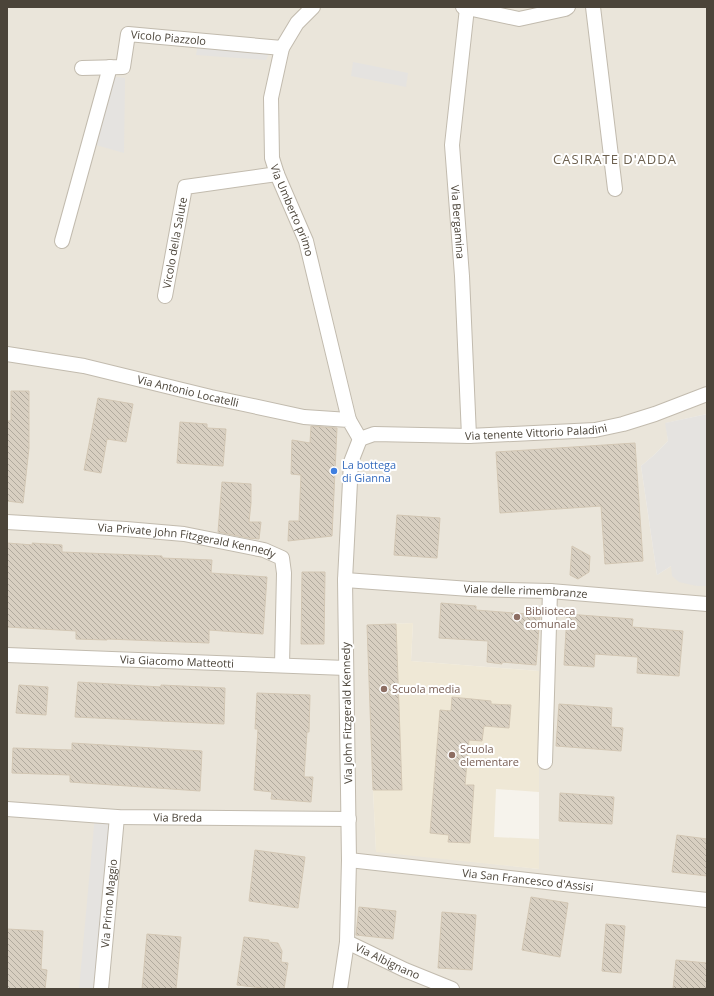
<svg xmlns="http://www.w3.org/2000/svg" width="714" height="996" font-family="'Open Sans',sans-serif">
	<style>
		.residential { fill: #eae5da; fill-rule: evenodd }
		.education { fill: #efe8d6 }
		.parking { fill: #e5e3e0 }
		.building { fill: url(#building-back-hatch); stroke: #d3c7b4 }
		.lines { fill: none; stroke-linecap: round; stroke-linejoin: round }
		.minor-casing { stroke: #c2bbae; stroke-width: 16 }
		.minor { stroke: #fff; stroke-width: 14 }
		.shop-dot { fill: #3f7fe0; stroke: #fff; stroke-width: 1.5 }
		.education-dot { fill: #8d6e63; stroke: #fff; stroke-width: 1.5 }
		.labels { text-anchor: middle; stroke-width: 4; stroke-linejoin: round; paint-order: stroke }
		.street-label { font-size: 11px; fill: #4b4439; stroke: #fff }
		.shop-label { font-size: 11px; fill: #366cbe; stroke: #fff; text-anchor: start }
		.education-label { font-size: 11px; fill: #785e54; stroke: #fff; text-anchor: start }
		.quarter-label { font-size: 13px; letter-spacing: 1px; fill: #6e6250; stroke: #fff }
	</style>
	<defs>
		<pattern id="building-back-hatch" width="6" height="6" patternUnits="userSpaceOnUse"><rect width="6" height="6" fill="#d8cfc1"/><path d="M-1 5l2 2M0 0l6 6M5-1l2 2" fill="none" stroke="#b1aa9e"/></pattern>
	</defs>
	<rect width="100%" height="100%" fill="#f6f3ec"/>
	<path class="residential" d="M 7,7 L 707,7 L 707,414 L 666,423 L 668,441 L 654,455 L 641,466 L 657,575 L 671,566 L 697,586 L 707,586 L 707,989 L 7,989 ZM 413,623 L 411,661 L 539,671 L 539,869 L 376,851 L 373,790 L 367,625 Z"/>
	<path class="education" d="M 413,623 L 411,661 L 539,671 L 539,792 L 496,789 L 494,837 L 539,839 L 539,869 L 376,852 L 373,790 L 367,625 Z"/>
	<path class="parking" d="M 199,40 L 272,47 L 266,60 L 196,55 Z
		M 353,62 L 408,73 L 406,87 L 351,76 Z
		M 108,76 L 125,78 L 124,153 L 89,143 Z
		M 707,414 L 707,586 L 697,586 L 679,582 L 672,576 L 671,566 L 657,575 L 641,466 L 654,455 L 668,441 L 665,423 Z
		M 95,815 L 117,817 L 101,989 L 79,989 Z"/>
	<path class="building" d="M 11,391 L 29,391 L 29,448 L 23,503 L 7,501 L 7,421 L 11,421 Z
		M 98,398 L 133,404 L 126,442 L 107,439 L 101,473 L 84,470 Z
		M 180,422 L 207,424 L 207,428 L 226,429 L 223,466 L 177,463 Z
		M 311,426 L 337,428 L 332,536 L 288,541 L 289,521 L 299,521 L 301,475 L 291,474 L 292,440 L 310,443 Z
		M 635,443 L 643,561 L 605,564 L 601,506 L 500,513 L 496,452 Z
		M 222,482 L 251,484 L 251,503 L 249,522 L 261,522 L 259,539 L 248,538 L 218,532 Z
		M 397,515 L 440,518 L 437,558 L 394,555 Z
		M 7,543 L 33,545 L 32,543 L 62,545 L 62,552 L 162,556 L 162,558 L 212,560 L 211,573 L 267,577 L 263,634 L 209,630 L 209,643 L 107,639 L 107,640 L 76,639 L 76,631 L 7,627 Z
		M 572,546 L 590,556 L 589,572 L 578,579 L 570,575 Z
		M 302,572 L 325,572 L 324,644 L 301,644 Z
		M 441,603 L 476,606 L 476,610 L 540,615 L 536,665 L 502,662 L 502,664 L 487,662 L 488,641 L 439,638 Z
		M 567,614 L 633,619 L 632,627 L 683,631 L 679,676 L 637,673 L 638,657 L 595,654 L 594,667 L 564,665 Z
		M 396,624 L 402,790 L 373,790 L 367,625 Z
		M 78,682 L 161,687 L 161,685 L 225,688 L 224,724 L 75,717 Z
		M 19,685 L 48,687 L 46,715 L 16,713 Z
		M 257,693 L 310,695 L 309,732 L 307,732 L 304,777 L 313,777 L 311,802 L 271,799 L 272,792 L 254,790 L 258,729 L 255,729 Z
		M 452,697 L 491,701 L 491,704 L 511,705 L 509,728 L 484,726 L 482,741 L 469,740 L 465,785 L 474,785 L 470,843 L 448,842 L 449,835 L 430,833 L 440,710 L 451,711 Z
		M 559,704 L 612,708 L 611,727 L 623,728 L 621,751 L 556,746 Z
		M 72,743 L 202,751 L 200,791 L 70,782 L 70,775 L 12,773 L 13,748 L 72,750 Z
		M 560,793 L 614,797 L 612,824 L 559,821 Z
		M 677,835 L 707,839 L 707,876 L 672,872 Z
		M 255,850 L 305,857 L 298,908 L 249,901 Z
		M 531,897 L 568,903 L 560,957 L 522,950 Z
		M 359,907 L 396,911 L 393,939 L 356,935 Z
		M 442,912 L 476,915 L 472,970 L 438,968 Z
		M 606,924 L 625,926 L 621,973 L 602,971 Z
		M 7,929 L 43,931 L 41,969 L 47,970 L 45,989 L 7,989 Z
		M 147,934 L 181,937 L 176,989 L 142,989 Z
		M 244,937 L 269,940 L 269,942 L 278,943 L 282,951 L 281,962 L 288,963 L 284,989 L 270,989 L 237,985 Z
		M 676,960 L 707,963 L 707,989 L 673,989 Z"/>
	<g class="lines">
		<defs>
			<g id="minor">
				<path id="s1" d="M 313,7 L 297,23 L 282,48 L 271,98 L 272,158 L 277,174 L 306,241 L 349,420"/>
				<path d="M 463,7 L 519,19 L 565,9 L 568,7"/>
				<path d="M 593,7 L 615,189"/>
				<path id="s2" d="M 467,8 L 452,145 L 462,276 L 469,436"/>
				<path id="s3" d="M 82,68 L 123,67 L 128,34 L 282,48"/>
				<path d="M 62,241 L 110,67"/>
				<path id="s4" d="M 165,296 L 185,187 L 277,174"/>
				<path id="s5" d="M 7,354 L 84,366 L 211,397 L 304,417 L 349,420 L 360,439"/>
				<path id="s6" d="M 360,439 L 374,434 L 469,436 L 595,430 L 623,424 L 655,414 L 707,394"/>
				<path id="s7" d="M 7,522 L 126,529 L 184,534 L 264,550 L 282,558 L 284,573 L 282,665"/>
				<path id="s8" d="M 345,580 L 470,589 L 550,591 L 707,604"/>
				<path id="s9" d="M 7,655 L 346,668"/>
				<path d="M 545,762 L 550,591"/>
				<path id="s10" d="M 7,809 L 117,817 L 349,819"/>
				<path id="s11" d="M 349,860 L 707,900"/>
				<path id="s12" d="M 347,942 L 405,970 L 452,989"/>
				<path id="s13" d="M 101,989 L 117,817"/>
				<path d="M 340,989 L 347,942 L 349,860 L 345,580 L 351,462 L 360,439"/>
			</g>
		</defs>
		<use href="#minor" class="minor-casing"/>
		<use href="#minor" class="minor"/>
	</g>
	<circle class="shop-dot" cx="334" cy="471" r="4"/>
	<g class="education-dot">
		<circle cx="517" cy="617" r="4"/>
		<circle cx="384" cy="689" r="4"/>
		<circle cx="452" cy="755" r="4"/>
	</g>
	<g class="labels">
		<g class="street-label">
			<text dy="4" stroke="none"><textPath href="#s3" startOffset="115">Vicolo Piazzolo</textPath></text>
			<text dy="4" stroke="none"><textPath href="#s1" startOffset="219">Via Umberto primo</textPath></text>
			<text dy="4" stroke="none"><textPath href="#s2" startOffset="215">Via Bergamina</textPath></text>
			<text dy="4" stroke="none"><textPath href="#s4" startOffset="54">Vicolo della Salute</textPath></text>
			<text dy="4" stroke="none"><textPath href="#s5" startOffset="185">Via Antonio Locatelli</textPath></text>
			<text dy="4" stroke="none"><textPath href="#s6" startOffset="177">Via tenente Vittorio Paladini</textPath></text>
			<text dy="4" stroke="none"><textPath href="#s7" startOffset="181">Via Private John Fitzgerald Kennedy</textPath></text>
			<text dy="4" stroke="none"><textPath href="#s8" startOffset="181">Viale delle rimembranze</textPath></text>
			<text dy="4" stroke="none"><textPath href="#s9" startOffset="170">Via Giacomo Matteotti</textPath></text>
			<text transform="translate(347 713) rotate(-91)" y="4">Via John Fitzgerald Kennedy</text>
			<text dy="4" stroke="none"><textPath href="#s10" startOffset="171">Via Breda</textPath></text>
			<text dy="4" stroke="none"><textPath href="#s11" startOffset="180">Via San Francesco d'Assisi</textPath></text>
			<text dy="4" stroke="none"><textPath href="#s13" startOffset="86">Via Primo Maggio</textPath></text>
			<text dy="4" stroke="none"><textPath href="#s12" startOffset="45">Via Albignano</textPath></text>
		</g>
		<g class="shop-label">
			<text x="342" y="469">La bottega<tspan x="342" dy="13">di Gianna</tspan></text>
		</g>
		<g class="education-label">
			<text x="525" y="615">Biblioteca<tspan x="525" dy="13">comunale</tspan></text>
			<text x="392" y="693">Scuola media</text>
			<text x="460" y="753">Scuola<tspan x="460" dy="13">elementare</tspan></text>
		</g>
		<g class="quarter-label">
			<text x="615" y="164">CASIRATE D'ADDA</text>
		</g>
	</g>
	<rect width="714" height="996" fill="none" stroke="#4b4439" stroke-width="16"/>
</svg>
